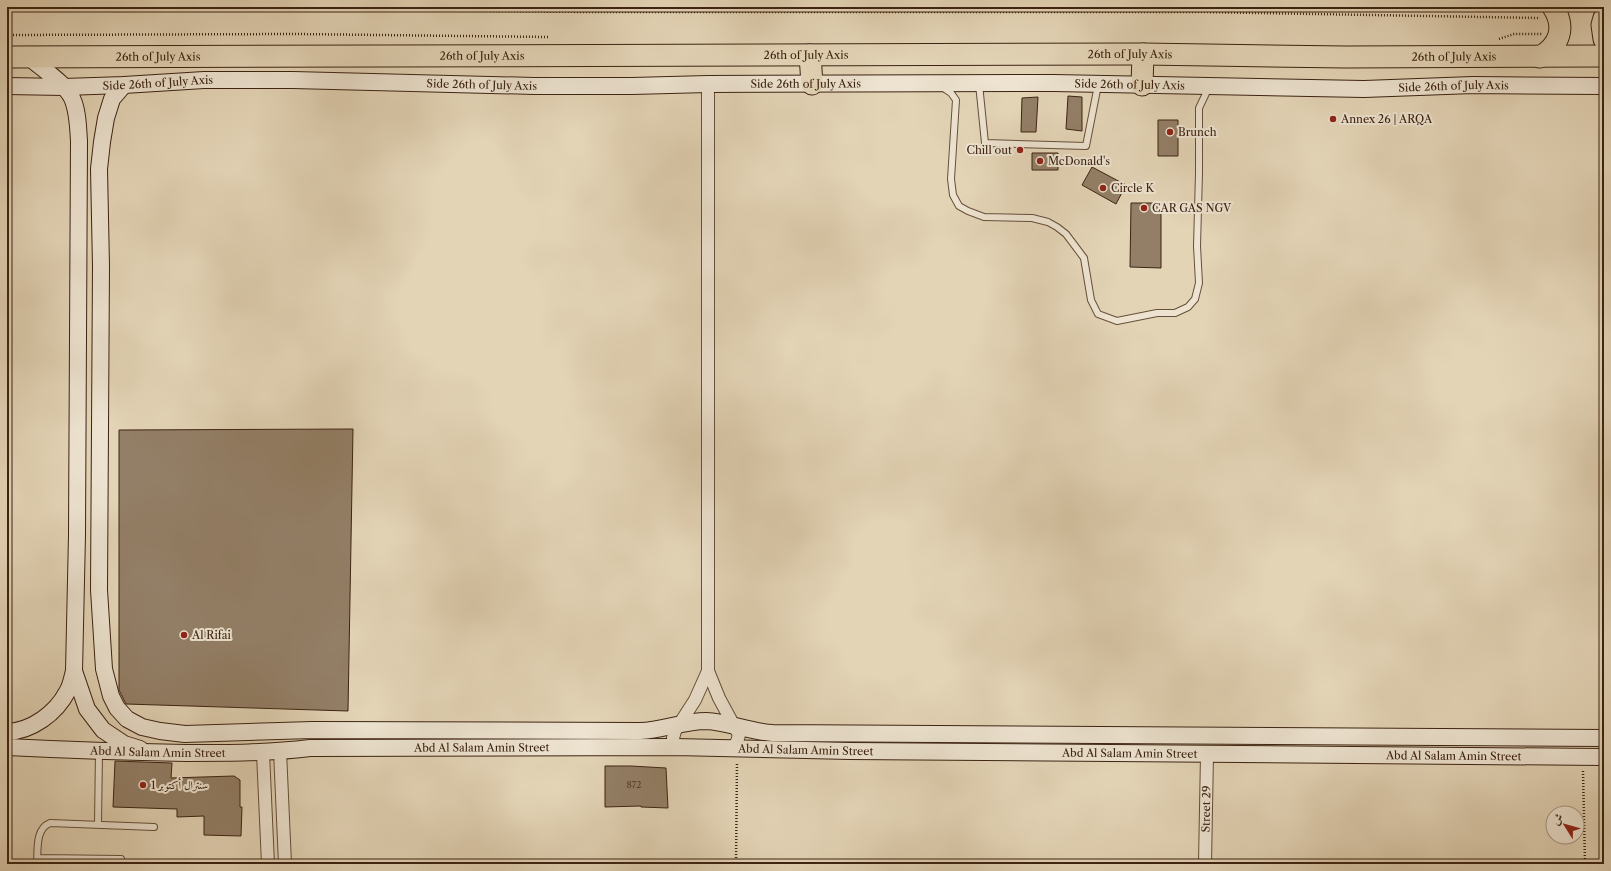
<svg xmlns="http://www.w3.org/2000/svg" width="1611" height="871" font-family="'Libre Caslon Text',Amiri,serif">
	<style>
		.building { fill: #937f67; stroke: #3c2312 }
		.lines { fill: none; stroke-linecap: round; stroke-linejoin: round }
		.lane-casing { stroke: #664f3b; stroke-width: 8 }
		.street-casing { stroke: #664f3b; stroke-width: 14 }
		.secondary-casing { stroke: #3c2312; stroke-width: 18 }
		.highway-casing { stroke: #3c2312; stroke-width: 23 }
		.path { stroke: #3c2312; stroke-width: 2.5; stroke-dasharray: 1 2; stroke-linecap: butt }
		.lane { stroke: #ede3d0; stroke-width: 6 }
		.street { stroke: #ede3d0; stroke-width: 12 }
		.secondary { stroke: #ede3d0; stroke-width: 16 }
		.highway { stroke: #e3d4b6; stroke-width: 21 }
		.poi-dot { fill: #8f2418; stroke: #ede3d0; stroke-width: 1.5 }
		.labels { text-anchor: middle; stroke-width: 4; stroke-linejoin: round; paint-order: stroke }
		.number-label { font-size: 9px; fill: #523a27 }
		.street-label { font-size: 11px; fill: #3c2312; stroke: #ede3d0 }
		.poi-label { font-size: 11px; fill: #3c2312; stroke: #ede3d0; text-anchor: start }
	</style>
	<rect width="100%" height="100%" fill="#e3d4b6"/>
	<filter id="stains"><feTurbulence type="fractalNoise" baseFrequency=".005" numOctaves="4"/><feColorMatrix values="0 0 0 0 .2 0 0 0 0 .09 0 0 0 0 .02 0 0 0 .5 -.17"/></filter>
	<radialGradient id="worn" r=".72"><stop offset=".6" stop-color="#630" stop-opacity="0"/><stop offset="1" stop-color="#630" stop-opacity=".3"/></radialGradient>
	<path class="building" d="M 1068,96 L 1082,97 L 1082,131 L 1066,129 Z
		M 1038,97 L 1036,132 L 1021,132 L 1022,98 Z
		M 1158,120 L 1178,120 L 1178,156 L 1158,156 Z
		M 1032,153 L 1058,153 L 1058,170 L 1032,170 Z
		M 1092,167 L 1126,185 L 1116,204 L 1082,185 Z
		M 1131,203 L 1161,203 L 1161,268 L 1130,267 Z
		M 353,429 L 348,711 L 126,704 L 119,690 L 119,430 Z
		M 115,761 L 172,763 L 171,778 L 234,776 L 240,780 L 240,807 L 242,807 L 241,836 L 204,835 L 204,816 L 177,817 L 177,809 L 113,807 Z
		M 605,766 L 631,766 L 666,768 L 668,808 L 641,807 L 641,806 L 605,807 Z"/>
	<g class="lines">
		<defs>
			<path id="lane" d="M 979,84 L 985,143 L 1086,146 L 1098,85
				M 942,87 L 951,93 L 956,100 L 951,179 L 953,195 L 959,206 L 968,211 L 984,217 L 1032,218 L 1048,222 L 1057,227 L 1066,234 L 1084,258 L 1091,300 L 1098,314 L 1117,321 L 1157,313 L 1175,313 L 1188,307 L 1195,299 L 1199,283 L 1197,246 L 1199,173 L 1199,108 L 1209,87
				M 98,824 L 99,752
				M 38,858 L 121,859
				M 37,864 C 38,850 35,829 50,823 L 154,827"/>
			<g id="street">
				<path d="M 708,671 L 719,698 L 739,735 L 737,742 L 731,749"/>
				<path d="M 675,747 L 673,738 L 675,731 L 695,700 L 708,671 L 708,84"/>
				<path d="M 280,751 L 285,864"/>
				<path d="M 263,753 L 268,864"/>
				<path id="s1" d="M 1205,864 L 1207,754"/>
			</g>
			<g id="secondary">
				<path d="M 29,57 C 41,68 65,83 72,98 C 78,111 78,127 79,141 L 77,535 L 74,671 L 87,709 L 103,730 L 124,744 L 140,749"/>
				<path d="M 124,85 L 112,99 L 106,118 L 102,142 L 99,169 L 101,266 L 99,590 L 104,669 L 111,696 L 117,708 L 127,719 L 142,727 L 160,731 L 185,734 L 312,730 L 640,731 C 663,730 684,721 706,721 C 729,722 750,732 773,733 L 1604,738"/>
				<path id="s2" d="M 7,86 L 64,87 L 124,85 L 204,80 L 293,80 L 534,86 L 632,86 L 708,84 L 1054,83 L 1364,89 L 1473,85 L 1604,86"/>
				<path d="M 7,732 C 32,731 56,713 67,692 C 71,686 72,678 74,671"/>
				<path id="s3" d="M 7,747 C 67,750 126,752 186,753 C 229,753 268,753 310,748 L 675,747 L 850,751 L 1604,757"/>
			</g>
			<g id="highway">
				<path d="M 1604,18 L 1602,25 L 1604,39"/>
				<path d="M 810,55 L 812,84"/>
				<path id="s4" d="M 7,57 L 1143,54 L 1345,57 L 1604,56"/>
				<path d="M 1540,57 C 1560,45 1566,27 1553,7"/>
				<path d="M 1142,85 L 1143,54"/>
			</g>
		</defs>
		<use href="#lane" class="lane-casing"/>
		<use href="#street" class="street-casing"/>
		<use href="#secondary" class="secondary-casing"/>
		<use href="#highway" class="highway-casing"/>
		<path class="path" d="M 7,10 L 126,11 L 251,9 L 586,12 L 1201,12 L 1540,18
			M 7,35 L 296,34 L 548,37
			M 1499,39 L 1514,34 L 1542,34
			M 1583,771 L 1585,864
			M 736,864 L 737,763"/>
		<use href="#lane" class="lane"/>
		<use href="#street" class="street"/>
		<use href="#secondary" class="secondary"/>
		<use href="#highway" class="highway"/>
	</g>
	<g class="poi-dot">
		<circle cx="1333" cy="119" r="4"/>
		<circle cx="1170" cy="132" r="4"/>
		<circle cx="1020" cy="150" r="4"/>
		<circle cx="1040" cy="161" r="4"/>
		<circle cx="1103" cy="188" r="4"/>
		<circle cx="1144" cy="208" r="4"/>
		<circle cx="184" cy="635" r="4"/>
		<circle cx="143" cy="785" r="4"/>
	</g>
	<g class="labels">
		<g class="number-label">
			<text x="634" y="788">872</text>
		</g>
		<g class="street-label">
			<text dy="4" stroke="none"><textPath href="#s4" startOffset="1123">26th of July Axis</textPath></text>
			<text dy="4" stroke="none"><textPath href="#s4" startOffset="799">26th of July Axis</textPath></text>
			<text dy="4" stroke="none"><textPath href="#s4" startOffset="475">26th of July Axis</textPath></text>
			<text dy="4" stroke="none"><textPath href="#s4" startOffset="151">26th of July Axis</textPath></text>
			<text dy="4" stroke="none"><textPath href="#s4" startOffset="1447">26th of July Axis</textPath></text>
			<text dy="4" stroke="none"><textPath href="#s2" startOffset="151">Side 26th of July Axis</textPath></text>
			<text dy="4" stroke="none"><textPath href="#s2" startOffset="799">Side 26th of July Axis</textPath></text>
			<text dy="4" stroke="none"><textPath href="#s2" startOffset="475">Side 26th of July Axis</textPath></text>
			<text dy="4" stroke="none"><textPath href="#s2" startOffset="1123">Side 26th of July Axis</textPath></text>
			<text dy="4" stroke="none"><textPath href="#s2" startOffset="1447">Side 26th of July Axis</textPath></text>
			<text dy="4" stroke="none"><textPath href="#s3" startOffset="475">Abd Al Salam Amin Street</textPath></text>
			<text dy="4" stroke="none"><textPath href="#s3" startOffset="799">Abd Al Salam Amin Street</textPath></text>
			<text dy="4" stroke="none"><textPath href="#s3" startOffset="151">Abd Al Salam Amin Street</textPath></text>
			<text dy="4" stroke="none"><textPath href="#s3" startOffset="1123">Abd Al Salam Amin Street</textPath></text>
			<text dy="4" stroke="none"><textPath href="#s3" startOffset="1447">Abd Al Salam Amin Street</textPath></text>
			<text dy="4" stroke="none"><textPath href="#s1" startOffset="55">Street 29</textPath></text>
		</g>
		<g class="poi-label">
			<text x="1341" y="123">Annex 26 | ARQA</text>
			<text x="1178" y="136">Brunch</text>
			<text x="1012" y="154" text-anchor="end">Chill out</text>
			<text x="1048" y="165">McDonald's</text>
			<text x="1111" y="192">Circle K</text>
			<text x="1152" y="212">CAR GAS NGV</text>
			<text x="192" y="639">Al Rifai</text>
			<text x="151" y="789">سنترال أكتوبر 1</text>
		</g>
	</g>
	<rect width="1611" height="871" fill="none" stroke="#e3d4b6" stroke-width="24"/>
	<rect x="8" y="8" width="1595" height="855" fill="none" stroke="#3c2312" stroke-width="2"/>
	<rect x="12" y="12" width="1587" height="847" fill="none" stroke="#3c2312"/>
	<g transform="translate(1565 825) rotate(307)"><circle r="19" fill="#ede3d0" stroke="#a69684"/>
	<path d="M0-3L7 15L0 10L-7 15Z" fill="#8f2418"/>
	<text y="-6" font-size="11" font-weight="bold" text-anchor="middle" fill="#3c2312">ش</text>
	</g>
	<rect width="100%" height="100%" filter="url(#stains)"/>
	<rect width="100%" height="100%" fill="url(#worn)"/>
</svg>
